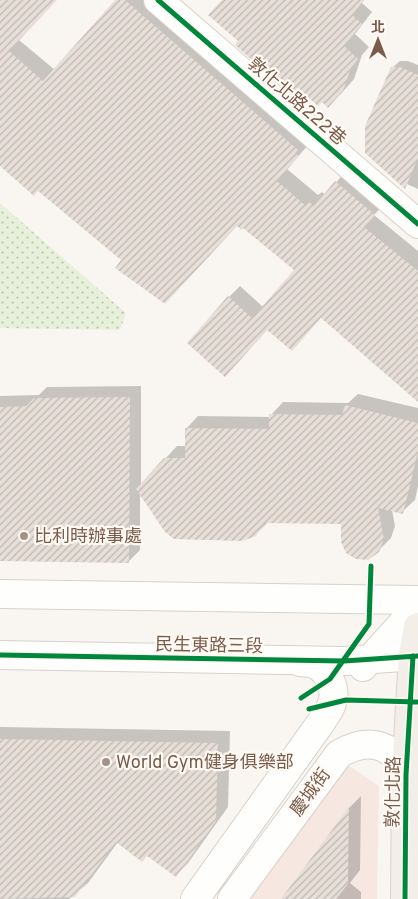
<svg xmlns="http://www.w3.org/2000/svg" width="418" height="899" font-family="Overpass,'Noto Sans TC',sans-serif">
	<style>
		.commercial { fill: #f6e8e1 }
		.park { fill: url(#park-dots) }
		.shadow { fill: #0003 }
		.building { fill: url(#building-hatch) }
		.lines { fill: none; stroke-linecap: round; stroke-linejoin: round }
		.minor-casing { stroke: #d7d1cb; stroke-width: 30 }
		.major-casing { stroke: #dad1cc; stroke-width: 30 }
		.minor { stroke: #fefefd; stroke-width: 28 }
		.major { stroke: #f3eee8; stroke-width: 28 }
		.cycleway-casing { stroke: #fffaf3; stroke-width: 8 }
		.cycleway { stroke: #00873e; stroke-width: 5 }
		.poi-dot { fill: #a69286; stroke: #fffaf3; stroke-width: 2 }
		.labels { text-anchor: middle; stroke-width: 4.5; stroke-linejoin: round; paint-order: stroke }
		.street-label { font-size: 18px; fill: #7a5c4d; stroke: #fffaf3 }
		.poi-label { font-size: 18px; fill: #7a5c4d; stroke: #fffaf3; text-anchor: start }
	</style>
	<defs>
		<pattern id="park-dots" width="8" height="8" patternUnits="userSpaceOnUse" patternTransform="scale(1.25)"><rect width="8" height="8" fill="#e7f0db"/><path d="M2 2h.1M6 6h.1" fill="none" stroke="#c0c6b4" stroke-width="1.8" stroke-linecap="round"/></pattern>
		<pattern id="building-hatch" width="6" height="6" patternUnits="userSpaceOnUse" patternTransform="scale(1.25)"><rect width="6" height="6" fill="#e6ded7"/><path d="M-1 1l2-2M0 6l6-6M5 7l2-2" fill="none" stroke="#bfb7b1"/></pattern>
	</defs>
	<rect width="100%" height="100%" fill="#f9f5f0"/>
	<path class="commercial" d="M 344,762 L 379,786 L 377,899 L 248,899 Z"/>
	<path class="park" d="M 0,203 L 126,313 L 120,330 L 0,328 Z"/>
	<path class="shadow" d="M 0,0 L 56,0 L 19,40 L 55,70 L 117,0 L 149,0 L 309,144 L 287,169 L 318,195 L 322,192 L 325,195 L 347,170 L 385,203 L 374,215 L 418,251 L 418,371 L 322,317 L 268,329 L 225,376 L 229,297 L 240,286 L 263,307 L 295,270 L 243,226 L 39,190 L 0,164 Z
		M 223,0 L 364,0 L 362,3 L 372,12 L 355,34 L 369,47 L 362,55 L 354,79 L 340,95 L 240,41 Z
		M 400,61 L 408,61 L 418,65 L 418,189 L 407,184 L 404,187 L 392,68 Z
		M 141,386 L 141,485 L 177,446 L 186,446 L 186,429 L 198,416 L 271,417 L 271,415 L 283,402 L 348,403 L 358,394 L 418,408 L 418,486 L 415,500 L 402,512 L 392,510 L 395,526 L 391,538 L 378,551 L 342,523 L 268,522 L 255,535 L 140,494 L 140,550 L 128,562 L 0,559 L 0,396 L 39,395 L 47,387 Z
		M 0,727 L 230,731 L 228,807 L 188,863 L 176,875 L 148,855 L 118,842 L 88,883 L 69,899 L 0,899 Z
		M 361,796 L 360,870 L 350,883 L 361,892 L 361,899 L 283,899 L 350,807 Z"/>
	<path class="building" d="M 0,0 L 57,0 L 9,51 L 43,81 L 115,0 L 125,0 L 298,150 L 295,153 L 299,156 L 277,181 L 306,206 L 309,202 L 314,206 L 335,181 L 375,215 L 364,227 L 418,271 L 418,402 L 321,318 L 292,351 L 267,330 L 225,377 L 187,343 L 228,296 L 252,318 L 294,270 L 243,228 L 241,230 L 237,226 L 165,304 L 115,268 L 121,260 L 38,191 L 34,196 L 0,166 Z
		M 222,0 L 364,0 L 352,15 L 362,24 L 344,46 L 358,59 L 351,68 L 343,91 L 328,108 L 322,102 L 318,106 L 301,91 L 295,97 L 235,45 L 238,41 L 208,15 Z
		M 391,67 L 400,67 L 418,75 L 418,158 L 405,189 L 365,153 L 365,126 Z
		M 130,397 L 129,563 L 0,561 L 0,407 L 26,406 L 34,398 Z
		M 345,405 L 418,423 L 418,452 L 403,514 L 378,508 L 384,539 L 379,552 L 368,560 L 356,559 L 346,553 L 341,542 L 341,524 L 264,523 L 256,536 L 242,541 L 174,539 L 165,532 L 136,489 L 164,458 L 185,458 L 185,428 L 269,429 L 269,414 L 342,415 Z
		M 0,739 L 218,743 L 216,821 L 176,877 L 147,856 L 142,862 L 116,842 L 75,897 L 0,899 Z
		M 349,807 L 348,884 L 336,899 L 281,899 Z"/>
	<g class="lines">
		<defs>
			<path id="minor" d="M 158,0 L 418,224
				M 0,594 L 418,600
				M 0,655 L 344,661 L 418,656
				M 363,667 L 418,606
				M 195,899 L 322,721 C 325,715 331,709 332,703 C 337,689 328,671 316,665 C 311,662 305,663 300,662
				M 232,899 L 339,754 C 367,737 394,742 406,775"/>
			<path id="major" d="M 405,899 L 406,775 L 413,656 L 418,627"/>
		</defs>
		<use href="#minor" class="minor-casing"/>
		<use href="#major" class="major-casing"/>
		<use href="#minor" class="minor"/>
		<use href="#major" class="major"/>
		<defs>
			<path id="cycleway" d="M 158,0 L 418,224
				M 0,655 L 344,661 L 418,656
				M 301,698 L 330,679 L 369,624 L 371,566
				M 309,709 L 346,700 L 418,702
				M 405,899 L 406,775 L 413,656"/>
		</defs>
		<use href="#cycleway" class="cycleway-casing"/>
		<use href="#cycleway" class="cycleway"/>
	</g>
	<g class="poi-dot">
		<circle cx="24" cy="536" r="5"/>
		<circle cx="106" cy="762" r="5"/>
	</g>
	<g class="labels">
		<g class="street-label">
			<text transform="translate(297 101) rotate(41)" y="6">敦化北路222巷</text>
			<text transform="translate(209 645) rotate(1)" y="6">民生東路三段</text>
			<text transform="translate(310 792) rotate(-54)" y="6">慶城街</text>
			<text transform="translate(393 792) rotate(-89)" y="6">敦化北路</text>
		</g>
		<g class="poi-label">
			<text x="34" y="542">比利時辦事處</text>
			<text x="116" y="768">World Gym健身俱樂部</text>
		</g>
	</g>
	<g transform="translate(378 40)" stroke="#fffaf3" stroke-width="4" paint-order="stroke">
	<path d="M0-4L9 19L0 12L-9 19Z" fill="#7a5c4d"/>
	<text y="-8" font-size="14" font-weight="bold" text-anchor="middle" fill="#7a5c4d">北</text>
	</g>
</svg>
